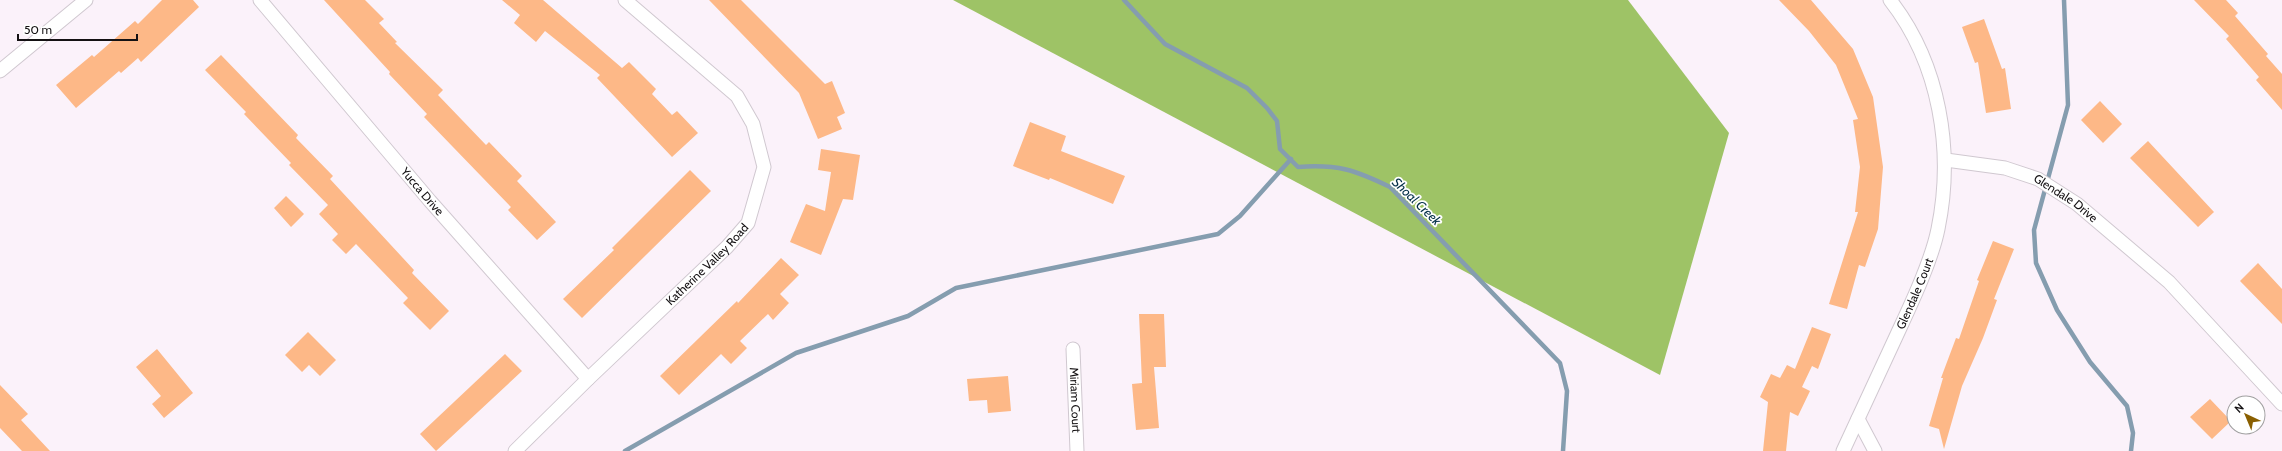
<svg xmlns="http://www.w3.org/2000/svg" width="2282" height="451" font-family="Cabin,sans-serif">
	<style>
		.forest { fill: #9ec366 }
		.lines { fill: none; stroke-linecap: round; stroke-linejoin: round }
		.stream { stroke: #859daf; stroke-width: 4.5 }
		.building { fill: #fdb887 }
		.minor-casing { stroke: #d0c8d0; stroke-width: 15 }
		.minor { stroke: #fff; stroke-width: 13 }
		.labels { text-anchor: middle; stroke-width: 3.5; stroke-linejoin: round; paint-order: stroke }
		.street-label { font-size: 12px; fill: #141113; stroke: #fff }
		.water-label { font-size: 13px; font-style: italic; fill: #022e46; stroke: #fff }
	</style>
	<rect width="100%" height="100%" fill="#fbf2fa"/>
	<path class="forest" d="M 953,0 L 1628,0 L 1729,133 L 1660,375 Z"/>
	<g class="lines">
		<path class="stream" d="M 1124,0 L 1165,44 L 1247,88 L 1267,108 L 1277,121 L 1280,149 L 1298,167 C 1338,164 1355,170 1390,187 L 1560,363 L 1567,391 L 1563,451
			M 2064,0 L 2068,105 L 2034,230 L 2036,263 L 2057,310 L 2090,362 L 2127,406 L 2133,433 L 2131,451
			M 625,451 L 796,353 L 908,316 L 956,288 L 1218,234 L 1240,216 L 1291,159"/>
	</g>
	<path class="building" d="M 162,0 L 193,0 L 199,7 L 141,62 L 138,58 L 121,73 L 119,71 L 76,108 L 56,85 L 92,55 L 94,57 L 135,21 L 138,24 Z
		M 324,0 L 365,0 L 384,19 L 379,23 L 397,42 L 395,43 L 443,90 L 438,95 L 486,145 L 489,142 L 522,176 L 517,181 L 556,222 L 537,240 L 508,210 L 511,207 L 424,117 L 427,114 L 389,74 L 390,72 Z
		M 502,0 L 543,0 L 622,68 L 629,62 L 656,89 L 652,94 L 672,115 L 677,111 L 698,133 L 672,157 L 597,78 L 600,75 L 545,31 L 536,42 L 514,23 L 520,15 Z
		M 709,0 L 741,0 L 825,84 L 832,81 L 845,113 L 837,117 L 842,129 L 818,139 L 799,93 Z
		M 1779,0 L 1811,0 L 1853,49 L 1873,97 L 1883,167 L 1878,229 L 1865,267 L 1859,265 L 1847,309 L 1829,304 L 1858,212 L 1855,212 L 1860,167 L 1853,120 L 1858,119 L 1836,65 L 1809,31 Z
		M 2194,0 L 2226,0 L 2238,13 L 2235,16 L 2268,54 L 2266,56 L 2282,74 L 2282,110 L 2256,80 L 2259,77 L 2226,39 L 2229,36 Z
		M 1984,19 L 2002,69 L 2005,68 L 2011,109 L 1986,113 L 1978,62 L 1975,63 L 1962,27 Z
		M 221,55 L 298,135 L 296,138 L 333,176 L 330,179 L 414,270 L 412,273 L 449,311 L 430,330 L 403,303 L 408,298 L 356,244 L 346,254 L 332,240 L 338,234 L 319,214 L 328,205 L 289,165 L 291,163 L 244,114 L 246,112 L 205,70 Z
		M 2100,101 L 2122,124 L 2103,143 L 2081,120 Z
		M 1030,122 L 1066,136 L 1061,151 L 1125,176 L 1113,204 L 1050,178 L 1049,180 L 1013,166 Z
		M 2148,141 L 2214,212 L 2198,227 L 2130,158 Z
		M 821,149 L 860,155 L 853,200 L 843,199 L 821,255 L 790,242 L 806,204 L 825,211 L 831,172 L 818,170 Z
		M 690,170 L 711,191 L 582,318 L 563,299 L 614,250 L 612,248 Z
		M 286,196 L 304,214 L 291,227 L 274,208 Z
		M 1993,241 L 2014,249 L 1994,299 L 1997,300 L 1983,338 L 1962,386 L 1944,449 L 1939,429 L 1929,426 L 1943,378 L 1941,378 L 1956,338 L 1959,339 L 1979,281 L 1977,280 Z
		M 781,258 L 799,275 L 780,294 L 789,303 L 773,320 L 768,314 L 740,341 L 747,348 L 731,364 L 721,354 L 679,395 L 660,376 L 737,301 L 738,303 Z
		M 2258,263 L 2282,289 L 2282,324 L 2240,281 Z
		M 1139,314 L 1164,314 L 1166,367 L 1154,367 L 1159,428 L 1136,430 L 1132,384 L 1142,383 Z
		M 1812,327 L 1831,334 L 1818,369 L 1812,366 L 1802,387 L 1810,391 L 1798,416 L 1790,412 L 1786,451 L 1763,451 L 1768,402 L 1760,397 L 1771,374 L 1780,378 L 1787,365 L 1795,369 Z
		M 308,332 L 336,360 L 320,376 L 309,365 L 302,372 L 285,355 Z
		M 157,349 L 193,393 L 164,418 L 152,404 L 161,396 L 136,367 Z
		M 505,354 L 522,371 L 436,451 L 420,434 Z
		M 1008,376 L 1011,411 L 988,413 L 987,400 L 969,401 L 967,379 Z
		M 0,385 L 28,414 L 21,420 L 50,451 L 22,451 L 0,428 Z
		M 2210,399 L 2231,421 L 2212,439 L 2190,417 Z"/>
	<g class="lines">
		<defs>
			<g id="minor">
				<path id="s1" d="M 260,0 L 430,201 L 588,379"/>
				<path d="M 0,71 L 86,0"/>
				<path id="s2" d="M 1946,160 L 2005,168 L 2038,179 L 2077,204 L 2169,282 L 2282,404"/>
				<path id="s3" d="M 1073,349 L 1077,451"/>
				<path d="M 1858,419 L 1875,451"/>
				<path id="s4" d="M 515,451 L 588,379 L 727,247 L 748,223 L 764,167 L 753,124 L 737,96 L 625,0"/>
				<path id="s5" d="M 1843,451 C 1862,410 1881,369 1900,328 C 1913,300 1932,259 1938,229 C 1954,151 1940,64 1890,0"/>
			</g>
		</defs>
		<use href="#minor" class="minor-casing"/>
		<use href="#minor" class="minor"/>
	</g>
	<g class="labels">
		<g class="street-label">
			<text dy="4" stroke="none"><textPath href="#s1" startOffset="251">Yucca Drive</textPath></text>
			<text dy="4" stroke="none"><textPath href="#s2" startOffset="128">Glendale Drive</textPath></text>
			<text dy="4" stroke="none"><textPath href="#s4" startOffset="268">Katherine Valley Road</textPath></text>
			<text dy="4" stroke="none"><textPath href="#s5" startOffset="173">Glendale Court</textPath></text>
			<text dy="4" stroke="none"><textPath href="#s3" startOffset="51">Miriam Court</textPath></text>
		</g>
		<g class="water-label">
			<text transform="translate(1417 201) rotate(44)" y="5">Shoal Creek</text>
		</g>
	</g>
	<g transform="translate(2246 415) rotate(316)"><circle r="19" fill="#ffffff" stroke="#a1a0a1"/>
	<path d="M0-3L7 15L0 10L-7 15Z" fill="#8a5f00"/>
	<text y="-6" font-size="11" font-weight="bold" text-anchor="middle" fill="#141113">N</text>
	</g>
	<path d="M18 34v6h119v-6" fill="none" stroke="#141113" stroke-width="2"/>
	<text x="24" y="34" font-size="12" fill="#141113" stroke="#ffffff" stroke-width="3" paint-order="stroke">50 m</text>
</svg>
